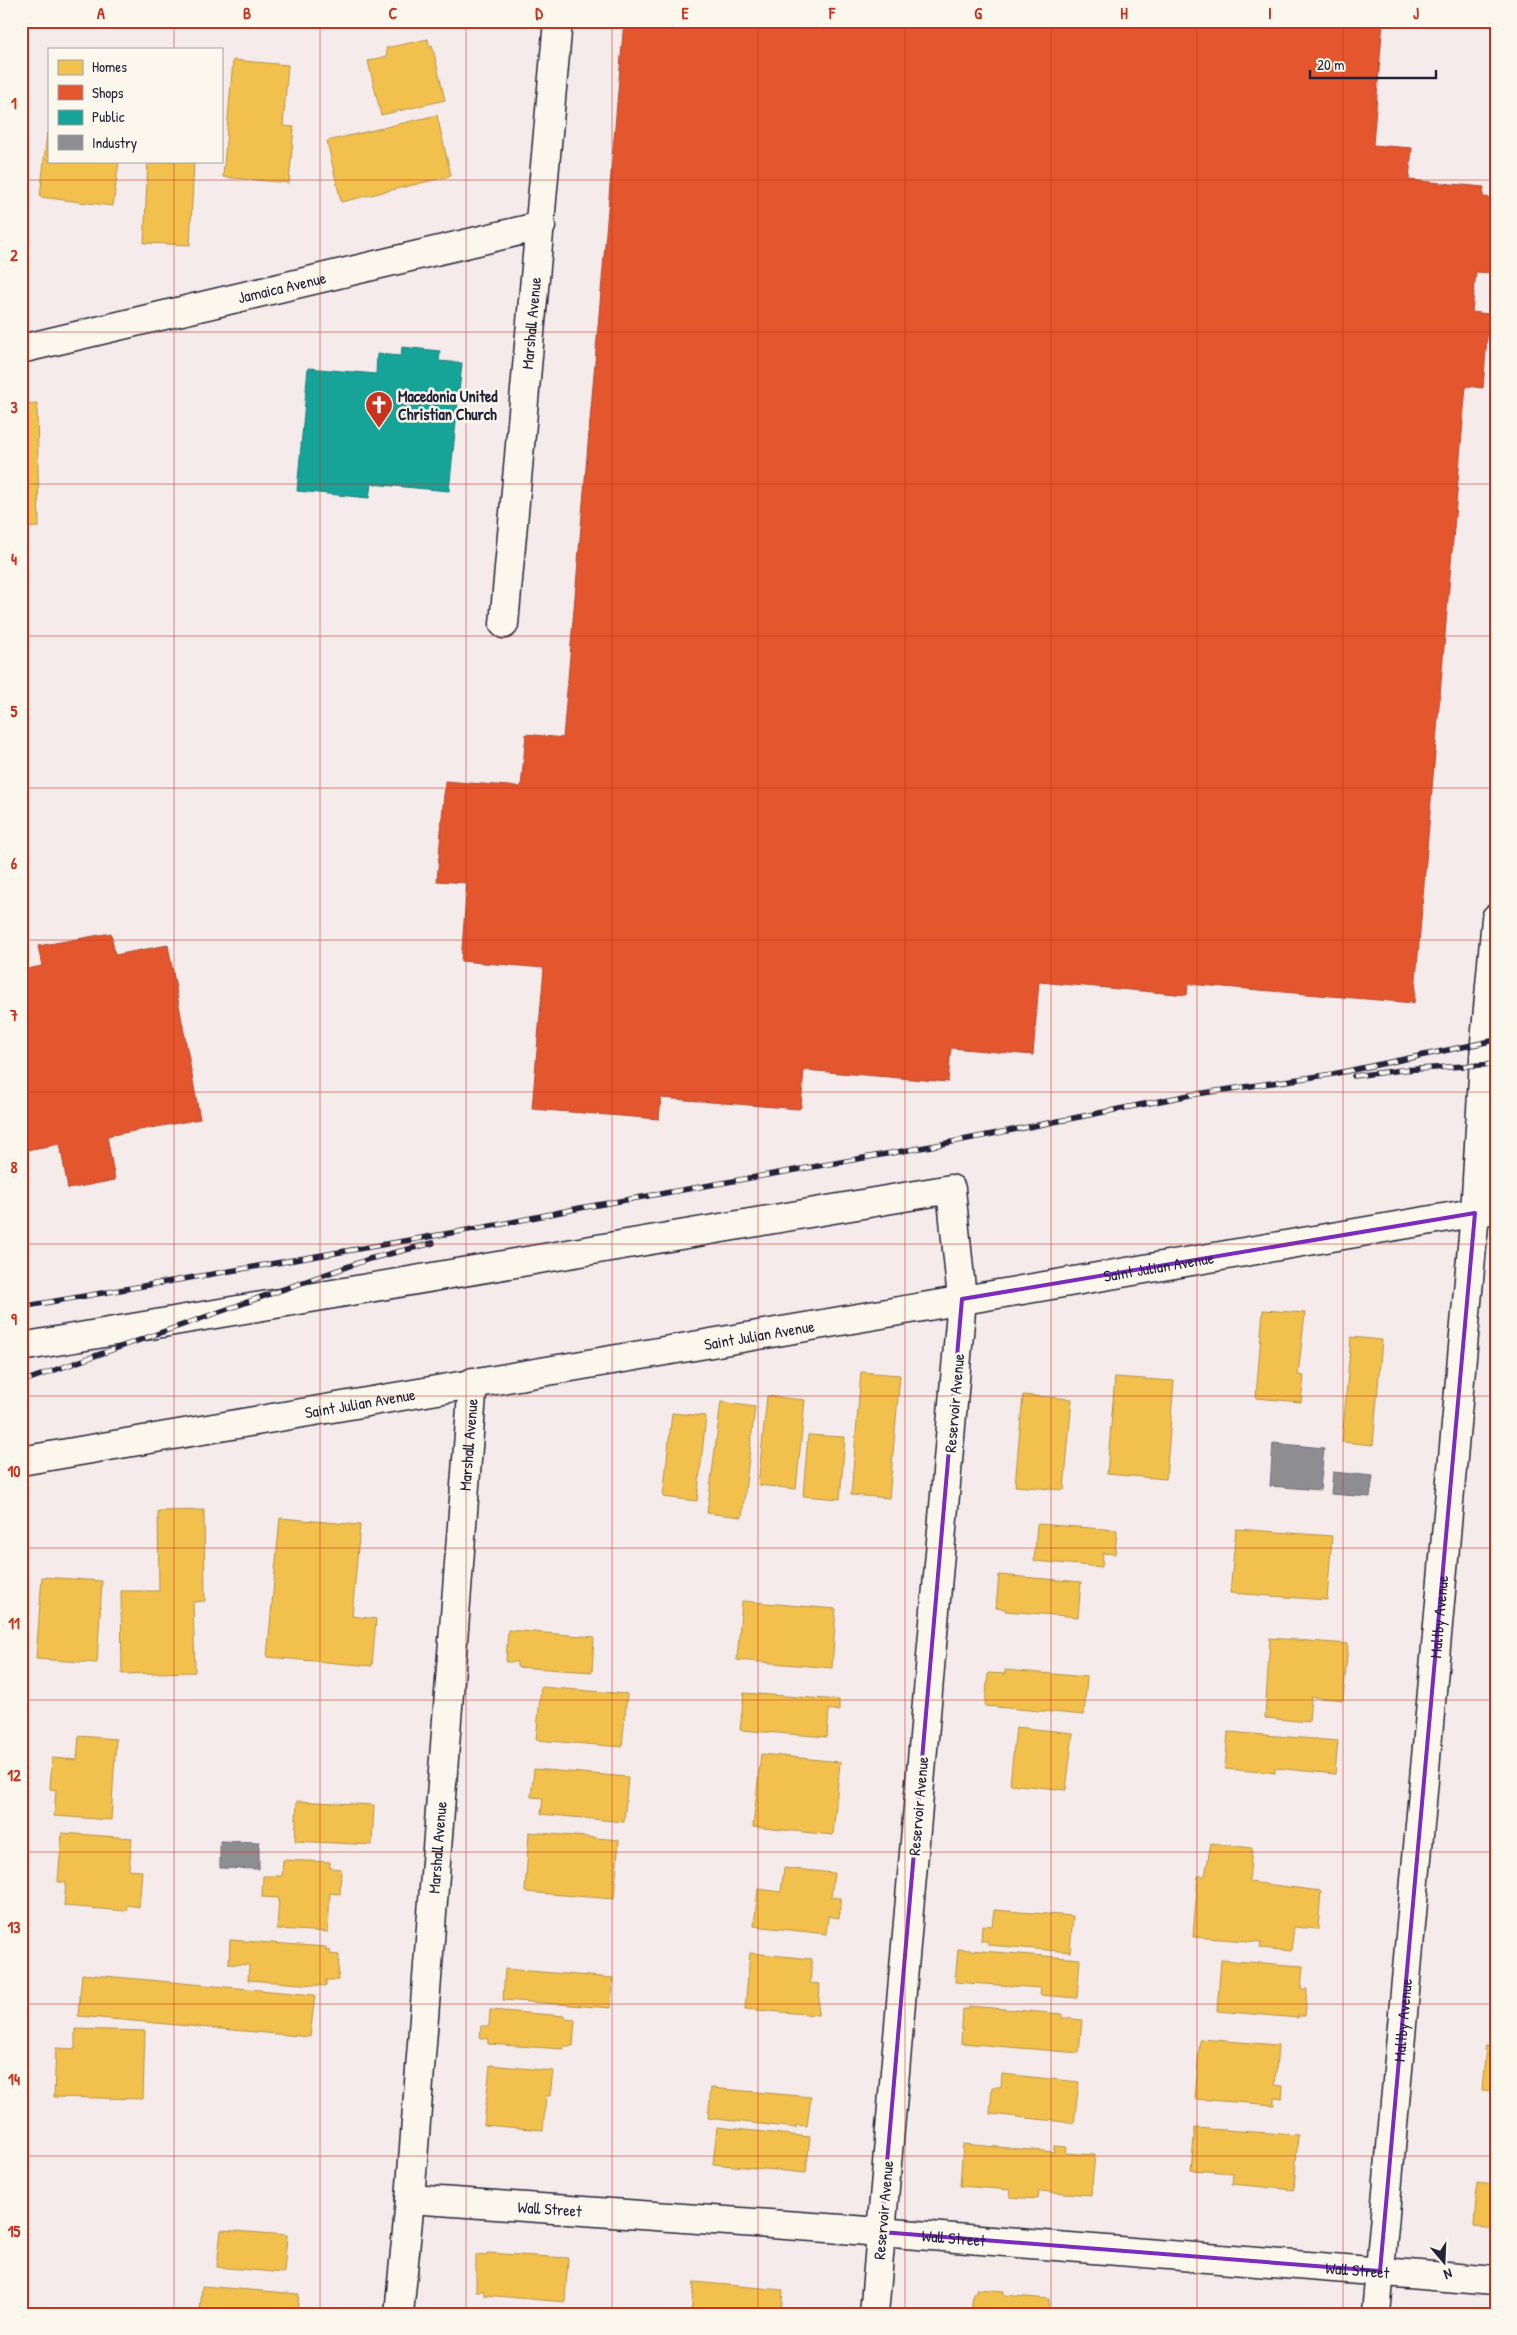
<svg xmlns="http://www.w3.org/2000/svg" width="1517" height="2335" font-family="'Patrick Hand',sans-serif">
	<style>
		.homes { fill: #f2c14e; stroke: #b49148 }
		.shops { fill: #e4572e; stroke: #aa4732 }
		.public { fill: #17a398; stroke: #1a7c7c }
		.industry { fill: #8d8d92; stroke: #6d6d78 }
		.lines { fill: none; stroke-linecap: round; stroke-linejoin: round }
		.minor-casing { stroke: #22223b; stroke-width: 31 }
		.minor { stroke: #fbf7ec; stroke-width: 28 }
		.rail-casing { stroke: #22223b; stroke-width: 5.5 }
		.rail { stroke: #fbf7ec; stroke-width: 4; stroke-dasharray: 11; stroke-linecap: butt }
		.marked { fill: none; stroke: #7b2cbf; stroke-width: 4; stroke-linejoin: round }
		.grid { fill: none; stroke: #c8321e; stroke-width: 1; stroke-opacity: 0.55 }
		.labels { text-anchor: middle; stroke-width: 5; stroke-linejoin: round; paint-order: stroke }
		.street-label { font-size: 16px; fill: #22223b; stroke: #fbf7ec }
		.poi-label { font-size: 16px; font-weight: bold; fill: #22223b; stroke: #fbf7ec; text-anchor: start }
		.neatline { fill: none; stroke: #c8321e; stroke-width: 2 }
		.grid-label { font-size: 16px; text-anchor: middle; font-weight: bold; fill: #c8321e }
	</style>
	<rect width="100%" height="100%" fill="#f5ebea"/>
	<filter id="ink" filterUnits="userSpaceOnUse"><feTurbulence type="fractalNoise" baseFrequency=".02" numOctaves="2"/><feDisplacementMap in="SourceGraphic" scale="10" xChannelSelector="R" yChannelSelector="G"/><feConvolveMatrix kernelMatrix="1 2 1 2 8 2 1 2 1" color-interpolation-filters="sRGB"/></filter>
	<g filter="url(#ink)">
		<path class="homes" d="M 428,39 L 429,46 L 432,45 L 445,100 L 381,115 L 368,61 L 387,56 L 386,48 Z
			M 233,60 L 288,65 L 283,126 L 294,127 L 289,183 L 223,177 Z
			M 437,115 L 451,176 L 341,202 L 327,141 Z
			M 47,133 L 49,161 L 119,161 L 113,206 L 40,197 Z
			M 148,161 L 194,161 L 190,245 L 144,243 Z
			M 37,403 L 39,527 L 21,528 L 21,404 Z
			M 1263,1310 L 1305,1313 L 1298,1375 L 1304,1376 L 1301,1402 L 1256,1398 Z
			M 1351,1337 L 1382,1340 L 1373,1445 L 1342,1442 Z
			M 861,1372 L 900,1375 L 889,1498 L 851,1495 Z
			M 1115,1377 L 1174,1381 L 1166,1479 L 1107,1474 Z
			M 1023,1395 L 1072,1399 L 1064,1490 L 1015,1486 Z
			M 767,1396 L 805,1400 L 796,1489 L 758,1485 Z
			M 721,1402 L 755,1407 L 742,1517 L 707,1513 Z
			M 672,1413 L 706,1416 L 697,1501 L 663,1497 Z
			M 808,1435 L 845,1437 L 840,1499 L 803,1496 Z
			M 204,1510 L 205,1601 L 193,1602 L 195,1672 L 122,1674 L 121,1591 L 159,1591 L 158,1511 Z
			M 280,1518 L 360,1525 L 352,1616 L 376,1619 L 372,1666 L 267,1657 Z
			M 1037,1524 L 1117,1530 L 1115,1554 L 1103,1553 L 1102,1567 L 1034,1561 Z
			M 1236,1529 L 1332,1536 L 1327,1600 L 1230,1593 Z
			M 999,1575 L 1081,1582 L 1078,1617 L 1005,1611 L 1006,1609 L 996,1608 Z
			M 42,1577 L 102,1581 L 97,1663 L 36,1659 Z
			M 742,1601 L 836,1609 L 832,1668 L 737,1660 Z
			M 508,1630 L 594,1637 L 592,1672 L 517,1667 L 517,1662 L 506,1662 Z
			M 1270,1638 L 1348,1644 L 1343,1700 L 1311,1697 L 1309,1722 L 1265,1718 Z
			M 1005,1670 L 1087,1677 L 1084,1715 L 985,1706 L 988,1673 L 1005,1674 Z
			M 541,1687 L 627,1694 L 622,1747 L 536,1740 Z
			M 744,1693 L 839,1700 L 839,1711 L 829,1709 L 827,1737 L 740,1730 Z
			M 1016,1727 L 1073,1733 L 1066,1790 L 1010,1784 Z
			M 1228,1732 L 1338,1741 L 1335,1774 L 1275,1768 L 1275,1773 L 1225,1769 Z
			M 79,1736 L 116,1739 L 111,1820 L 54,1816 L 56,1790 L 50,1789 L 52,1758 L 77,1760 Z
			M 761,1754 L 840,1762 L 833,1835 L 753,1827 Z
			M 534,1769 L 628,1777 L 624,1822 L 541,1814 L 543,1798 L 531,1797 Z
			M 297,1801 L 374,1805 L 372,1845 L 295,1841 Z
			M 529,1832 L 619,1840 L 614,1899 L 525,1892 Z
			M 62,1833 L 132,1838 L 129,1870 L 142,1871 L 139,1907 L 127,1905 L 126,1911 L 64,1906 L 66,1882 L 58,1882 Z
			M 1211,1843 L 1252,1848 L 1249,1882 L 1321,1891 L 1318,1929 L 1294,1927 L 1291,1951 L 1260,1948 L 1261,1942 L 1193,1937 L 1198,1876 L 1205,1876 Z
			M 283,1860 L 330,1862 L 330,1868 L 341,1869 L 340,1894 L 330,1893 L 328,1932 L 277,1929 L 279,1898 L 262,1897 L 263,1876 L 282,1876 Z
			M 784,1868 L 834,1873 L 831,1897 L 841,1898 L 839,1918 L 828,1916 L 826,1934 L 754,1926 L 758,1889 L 781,1892 Z
			M 994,1910 L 1073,1916 L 1070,1952 L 988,1945 L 988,1941 L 981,1941 L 982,1925 L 992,1926 Z
			M 230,1940 L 326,1947 L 326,1950 L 330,1951 L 330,1954 L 339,1955 L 338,1980 L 326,1980 L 326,1986 L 248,1980 L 249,1965 L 229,1964 Z
			M 958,1949 L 1080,1959 L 1077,1998 L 1040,1995 L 1041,1988 L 955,1982 Z
			M 750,1953 L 812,1959 L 810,1983 L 820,1984 L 818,2015 L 745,2009 Z
			M 1221,1960 L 1303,1966 L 1301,1989 L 1307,1989 L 1305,2016 L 1298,2016 L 1298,2018 L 1217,2011 Z
			M 505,1969 L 613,1978 L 611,2008 L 503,2000 Z
			M 82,1974 L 315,1995 L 310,2037 L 78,2016 Z
			M 969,2006 L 1062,2014 L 1062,2018 L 1082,2020 L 1079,2053 L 961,2043 L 963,2009 L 969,2009 Z
			M 490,2010 L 565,2016 L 565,2019 L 575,2020 L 573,2046 L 563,2046 L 563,2049 L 488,2044 L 488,2039 L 480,2038 L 481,2026 L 489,2026 Z
			M 75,2029 L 145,2031 L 143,2099 L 54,2097 L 56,2048 L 75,2049 Z
			M 1200,2039 L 1278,2045 L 1275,2085 L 1283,2086 L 1282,2098 L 1274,2097 L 1274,2105 L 1195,2099 Z
			M 1486,2046 L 1496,2047 L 1496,2091 L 1482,2090 Z
			M 490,2065 L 553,2071 L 550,2096 L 546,2096 L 543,2130 L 484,2125 Z
			M 1002,2074 L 1079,2082 L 1074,2123 L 990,2114 L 992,2087 L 1001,2087 Z
			M 711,2088 L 811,2097 L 807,2126 L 796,2125 L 796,2128 L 708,2118 Z
			M 717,2127 L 810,2137 L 806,2173 L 713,2164 Z
			M 1195,2128 L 1298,2135 L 1294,2190 L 1232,2184 L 1233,2173 L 1191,2170 Z
			M 963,2144 L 1054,2152 L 1054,2146 L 1066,2147 L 1065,2153 L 1095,2155 L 1091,2195 L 1039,2191 L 1038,2199 L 1010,2197 L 1011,2190 L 960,2186 Z
			M 1477,2183 L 1496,2185 L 1496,2229 L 1474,2227 Z
			M 221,2230 L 287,2235 L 284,2273 L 217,2267 Z
			M 487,2253 L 568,2258 L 565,2302 L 484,2295 L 484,2291 L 476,2291 L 476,2255 L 487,2256 Z
			M 694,2282 L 783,2290 L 781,2314 L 691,2314 Z
			M 202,2286 L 299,2294 L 297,2314 L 200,2314 Z
			M 976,2289 L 1004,2291 L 1004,2295 L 1049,2299 L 1048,2314 L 971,2314 L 973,2293 L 976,2293 Z
			M 489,2311 L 524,2314 L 489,2314 Z"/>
		<path class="shops" d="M 624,21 L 1383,21 L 1373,145 L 1412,148 L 1409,180 L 1484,187 L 1483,197 L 1496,198 L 1492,273 L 1476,272 L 1472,312 L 1489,314 L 1483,388 L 1466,386 L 1414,1003 L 1188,984 L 1187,995 L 1039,982 L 1033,1055 L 951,1048 L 948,1082 L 804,1070 L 801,1107 L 799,1109 L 661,1098 L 659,1119 L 532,1109 L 544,968 L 461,961 L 467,883 L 437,881 L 445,781 L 521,787 L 526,734 L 563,738 Z
			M 111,933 L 115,955 L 168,945 L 200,1119 L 107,1136 L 115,1180 L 68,1189 L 60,1144 L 21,1151 L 21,970 L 42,966 L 38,946 Z"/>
		<path class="public" d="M 402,347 L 440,351 L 439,361 L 462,363 L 449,491 L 371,484 L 369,498 L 297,491 L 308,368 L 376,374 L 377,354 L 401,356 Z"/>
		<path class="industry" d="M 1273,1443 L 1324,1448 L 1320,1490 L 1270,1486 Z
			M 1333,1472 L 1373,1476 L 1370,1497 L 1331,1494 Z
			M 220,1841 L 259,1842 L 259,1869 L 220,1868 Z"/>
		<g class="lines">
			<defs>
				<g id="minor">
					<path id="s1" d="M 21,349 L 541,226"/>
					<path id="s2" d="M 504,624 L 558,21"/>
					<path d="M 21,1347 L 951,1189 L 962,1299 L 874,2314"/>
					<path id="s3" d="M 21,1461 L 1496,1209"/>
					<path id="s4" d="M 410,2199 L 842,2229 L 1496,2281"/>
					<path id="s5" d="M 399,2314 L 410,2199 L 473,1382"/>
					<path id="s6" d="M 1376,2314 L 1475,1213 L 1485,1042 L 1496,918"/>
				</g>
			</defs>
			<use href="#minor" class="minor-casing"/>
			<use href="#minor" class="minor"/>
			<defs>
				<path id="rail" d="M 1354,1076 L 1402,1070 L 1496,1064
					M 21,1307 L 497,1225 L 580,1208 L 937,1145 L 1190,1095 L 1333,1074 L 1496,1040
					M 21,1382 L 369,1259 L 433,1243"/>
			</defs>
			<use href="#rail" class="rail-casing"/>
			<use href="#rail" class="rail"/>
		</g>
	</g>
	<path class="marked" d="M 1475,1213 L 1380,2271 L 881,2232 L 962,1299 Z"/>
	<path class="grid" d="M 174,21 L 174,49M 320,21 L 320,2314M 466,21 L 466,2314M 612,21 L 612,2314M 758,21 L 758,2314M 905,21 L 905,2314M 1051,21 L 1051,2314M 1197,21 L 1197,2314M 1343,21 L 1343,2314M 174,161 L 174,2314M 21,180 L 1496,180M 21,332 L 1496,332M 21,484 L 1496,484M 21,636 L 1496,636M 21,788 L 1496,788M 21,940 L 1496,940M 21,1092 L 1496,1092M 21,1244 L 1496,1244M 21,1396 L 1496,1396M 21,1548 L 1496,1548M 21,1700 L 1496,1700M 21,1852 L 1496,1852M 21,2004 L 1496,2004M 21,2156 L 1496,2156"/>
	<defs>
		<symbol id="church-pin" viewBox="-11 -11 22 30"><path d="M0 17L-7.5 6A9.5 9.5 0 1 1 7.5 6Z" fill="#c8321e" stroke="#fbf7ec"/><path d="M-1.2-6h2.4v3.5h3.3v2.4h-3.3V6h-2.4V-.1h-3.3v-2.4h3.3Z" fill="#fff"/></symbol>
	</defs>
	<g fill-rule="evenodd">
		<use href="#church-pin" x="363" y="389" width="32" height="43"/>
	</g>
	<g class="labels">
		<g class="street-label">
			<text dy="6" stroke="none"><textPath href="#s1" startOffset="268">Jamaica Avenue</textPath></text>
			<text dy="6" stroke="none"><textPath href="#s2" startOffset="302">Marshall Avenue</textPath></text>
			<text dy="6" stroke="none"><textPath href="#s3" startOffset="1154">Saint Julian Avenue</textPath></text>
			<text dy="6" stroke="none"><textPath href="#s3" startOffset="749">Saint Julian Avenue</textPath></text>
			<text dy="6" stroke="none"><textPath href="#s3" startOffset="344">Saint Julian Avenue</textPath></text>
			<text transform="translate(954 1403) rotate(-85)" y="6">Reservoir Avenue</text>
			<text dy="6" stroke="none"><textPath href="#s5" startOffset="872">Marshall Avenue</textPath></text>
			<text dy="6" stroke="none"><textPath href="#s6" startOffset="700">Maltby Avenue</textPath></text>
			<text transform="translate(918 1806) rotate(-85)" y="6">Reservoir Avenue</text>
			<text dy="6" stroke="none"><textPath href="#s5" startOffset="468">Marshall Avenue</textPath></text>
			<text dy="6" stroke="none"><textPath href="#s6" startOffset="295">Maltby Avenue</textPath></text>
			<text dy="6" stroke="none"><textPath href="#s4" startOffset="140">Wall Street</textPath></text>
			<text transform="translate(883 2210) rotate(-85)" y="6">Reservoir Avenue</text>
			<text dy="6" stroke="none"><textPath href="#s4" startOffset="545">Wall Street</textPath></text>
			<text dy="6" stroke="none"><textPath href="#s4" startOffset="950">Wall Street</textPath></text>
		</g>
		<g class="poi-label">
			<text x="398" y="402">Macedonia United<tspan x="398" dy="18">Christian Church</tspan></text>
		</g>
	</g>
	<rect width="1517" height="2335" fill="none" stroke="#fbf7ec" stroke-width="55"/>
	<rect x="48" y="48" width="175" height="115" fill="#fbf7ec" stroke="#a4a2a5"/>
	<rect x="58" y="60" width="25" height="15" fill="#f2c14e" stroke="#a4a2a5"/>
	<text x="92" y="72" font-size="15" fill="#22223b">Homes</text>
	<rect x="58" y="85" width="25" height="15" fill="#e4572e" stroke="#a4a2a5"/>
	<text x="92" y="98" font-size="15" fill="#22223b">Shops</text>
	<rect x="58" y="110" width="25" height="15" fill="#17a398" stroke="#a4a2a5"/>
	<text x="92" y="122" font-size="15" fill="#22223b">Public</text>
	<rect x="58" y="135" width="25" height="15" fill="#8d8d92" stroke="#a4a2a5"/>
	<text x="92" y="148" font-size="15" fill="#22223b">Industry</text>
	<g transform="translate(1444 2262) rotate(161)" stroke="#fbf7ec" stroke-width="4" paint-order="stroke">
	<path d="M0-4L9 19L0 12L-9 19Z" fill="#22223b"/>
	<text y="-8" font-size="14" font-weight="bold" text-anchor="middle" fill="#22223b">N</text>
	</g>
	<path d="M1310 70v8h126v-8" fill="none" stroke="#22223b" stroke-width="2.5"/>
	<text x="1317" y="70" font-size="15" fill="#22223b" stroke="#fbf7ec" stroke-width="4" paint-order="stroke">20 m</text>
	<rect x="28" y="28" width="1462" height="2280" class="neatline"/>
	<g class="grid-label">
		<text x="101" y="19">A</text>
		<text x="247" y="19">B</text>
		<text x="393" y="19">C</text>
		<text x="539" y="19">D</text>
		<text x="685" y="19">E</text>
		<text x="832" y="19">F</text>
		<text x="978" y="19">G</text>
		<text x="1124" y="19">H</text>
		<text x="1270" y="19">I</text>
		<text x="1416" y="19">J</text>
		<text x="14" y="109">1</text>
		<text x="14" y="261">2</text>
		<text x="14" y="413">3</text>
		<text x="14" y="565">4</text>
		<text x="14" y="717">5</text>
		<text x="14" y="869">6</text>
		<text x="14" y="1021">7</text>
		<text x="14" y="1173">8</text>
		<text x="14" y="1325">9</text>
		<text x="14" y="1477">10</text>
		<text x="14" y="1629">11</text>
		<text x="14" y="1781">12</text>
		<text x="14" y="1933">13</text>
		<text x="14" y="2085">14</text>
		<text x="14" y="2237">15</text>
	</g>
</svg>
